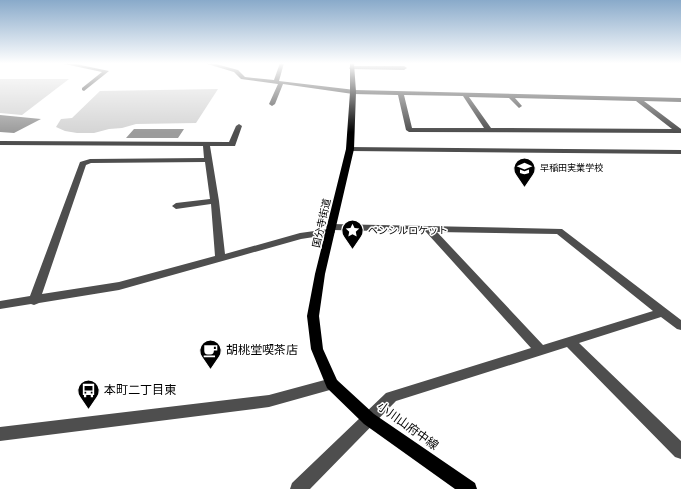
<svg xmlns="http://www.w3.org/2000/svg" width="681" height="489" font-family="Arial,'Noto Sans JP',sans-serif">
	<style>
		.green { fill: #d5d5d5 }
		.water { fill: #9c9c9c }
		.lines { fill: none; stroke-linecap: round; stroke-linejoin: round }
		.minor { fill: #4e4e4e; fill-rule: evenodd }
		.major { fill: #000; fill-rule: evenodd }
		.labels { text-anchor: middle; stroke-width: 3; stroke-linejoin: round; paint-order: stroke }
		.far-poi-label { font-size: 9px; fill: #000; stroke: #fff; text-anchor: start }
		.street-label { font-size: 10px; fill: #000; stroke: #fff }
		.poi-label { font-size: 10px; fill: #000; stroke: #fff; text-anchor: start }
		.near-poi-label { font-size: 12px; fill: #000; stroke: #fff; text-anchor: start }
		.near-street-label { font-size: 12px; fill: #000; stroke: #fff }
	</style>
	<rect width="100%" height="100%" fill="#fff"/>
	<path class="green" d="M 0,79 L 69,79 L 22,115 L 0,113 Z
		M 218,89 L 196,123 L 136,124 L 122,128 L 109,129 L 94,133 L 77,133 L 65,131 L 56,127 L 61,119 L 72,118 L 100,91 Z"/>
	<path class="water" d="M 0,115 L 41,119 L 14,133 L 0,132 Z
		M 134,129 L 184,129 L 178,138 L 126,138 Z"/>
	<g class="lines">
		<path class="minor" d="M 60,63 L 71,63 L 109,71 L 84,91 L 82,90 L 82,88 L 102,72 Z
			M 204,63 L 212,63 L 238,70 L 245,77 L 274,80 L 280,63 L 284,63 L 279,81 L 355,90 L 681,98 L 681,102 L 644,101 L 681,129 L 681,133 L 409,132 L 406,130 L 398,95 L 353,94 L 283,84 L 275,104 L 272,106 L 269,104 L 278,84 L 241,79 L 234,72 ZM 404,95 L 463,96 L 484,128 L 412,128 ZM 469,97 L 509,98 L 519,108 L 522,106 L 515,98 L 636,101 L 672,129 L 491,128 Z
			M 352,66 L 404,66 L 407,68 L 404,70 L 350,69 L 349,68 Z
			M 239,124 L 242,126 L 235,146 L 210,146 L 219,201 L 225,254 L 300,233 L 329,229 L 326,227 L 331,224 L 562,229 L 681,320 L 681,330 L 677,329 L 661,317 L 579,343 L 681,441 L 681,459 L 675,457 L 567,347 L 396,401 L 310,489 L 290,489 L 292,483 L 386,393 L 531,348 L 426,232 L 333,230 L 335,232 L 333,234 L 301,239 L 119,290 L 39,303 L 34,305 L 31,304 L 0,309 L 0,301 L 30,296 L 80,162 L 90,159 L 204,158 L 203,146 L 0,145 L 0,141 L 229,142 L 236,126 ZM 205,162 L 210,199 L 176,203 L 172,206 L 176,209 L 211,204 L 215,256 L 119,282 L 42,294 L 86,165 L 91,163 ZM 437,232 L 557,234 L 653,311 L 543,345 Z
			M 347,147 L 681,150 L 681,154 L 350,151 L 346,149 Z
			M 332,378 L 337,380 L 339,384 L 337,388 L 269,407 L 0,441 L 0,427 L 269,395 Z"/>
		<path class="major" d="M 350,63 L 354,63 L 356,92 L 354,149 L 325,274 L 319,316 L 323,349 L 337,380 L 374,414 L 475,483 L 477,489 L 455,489 L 364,424 L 327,388 L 311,349 L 307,316 L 315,274 L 346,149 L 350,92 Z"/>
	</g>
	<linearGradient id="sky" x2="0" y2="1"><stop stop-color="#89aaca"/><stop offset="0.48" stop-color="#fff"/><stop offset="1" stop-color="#fff" stop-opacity="0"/></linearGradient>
	<rect width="681" height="132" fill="url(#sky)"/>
	<defs>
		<symbol id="school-pin" viewBox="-11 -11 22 30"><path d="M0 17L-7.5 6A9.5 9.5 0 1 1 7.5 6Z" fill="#000" stroke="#fff"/><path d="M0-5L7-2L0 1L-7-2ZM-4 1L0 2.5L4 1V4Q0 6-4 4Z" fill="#fff"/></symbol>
		<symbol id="sight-pin" viewBox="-11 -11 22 30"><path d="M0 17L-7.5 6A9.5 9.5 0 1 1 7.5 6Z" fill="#000" stroke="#fff"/><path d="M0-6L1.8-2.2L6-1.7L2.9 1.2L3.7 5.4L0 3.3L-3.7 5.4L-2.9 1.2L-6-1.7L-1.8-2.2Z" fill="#fff"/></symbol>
		<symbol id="cafe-pin" viewBox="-11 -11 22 30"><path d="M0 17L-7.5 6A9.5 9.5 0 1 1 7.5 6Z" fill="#000" stroke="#fff"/><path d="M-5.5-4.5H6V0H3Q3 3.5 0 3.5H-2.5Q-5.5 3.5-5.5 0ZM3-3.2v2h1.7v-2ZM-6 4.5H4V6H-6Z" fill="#fff"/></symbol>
		<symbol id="bus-pin" viewBox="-11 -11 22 30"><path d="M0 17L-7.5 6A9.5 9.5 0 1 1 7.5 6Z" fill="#000" stroke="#fff"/><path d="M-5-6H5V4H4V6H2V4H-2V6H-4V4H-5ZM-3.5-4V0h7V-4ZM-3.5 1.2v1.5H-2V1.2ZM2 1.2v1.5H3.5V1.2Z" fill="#fff"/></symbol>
	</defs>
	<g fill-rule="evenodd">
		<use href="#school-pin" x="512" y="156" width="25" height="34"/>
		<use href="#sight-pin" x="340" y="218" width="25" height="34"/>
		<use href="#cafe-pin" x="198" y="338" width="25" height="34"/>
		<use href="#bus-pin" x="76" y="378" width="25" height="34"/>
	</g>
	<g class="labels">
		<g class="far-poi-label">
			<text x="540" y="171">早稲田実業学校</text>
		</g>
		<g class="street-label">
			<text transform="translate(321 223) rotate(-77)" y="4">国分寺街道</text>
		</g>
		<g class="poi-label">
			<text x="368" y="234">ペンシルロケット</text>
		</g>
		<g class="near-poi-label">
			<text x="226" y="354">胡桃堂喫茶店</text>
			<text x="104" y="394">本町二丁目東</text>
		</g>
		<g class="near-street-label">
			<text transform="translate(408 426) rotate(36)" y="4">小川山府中線</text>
		</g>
	</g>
</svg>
